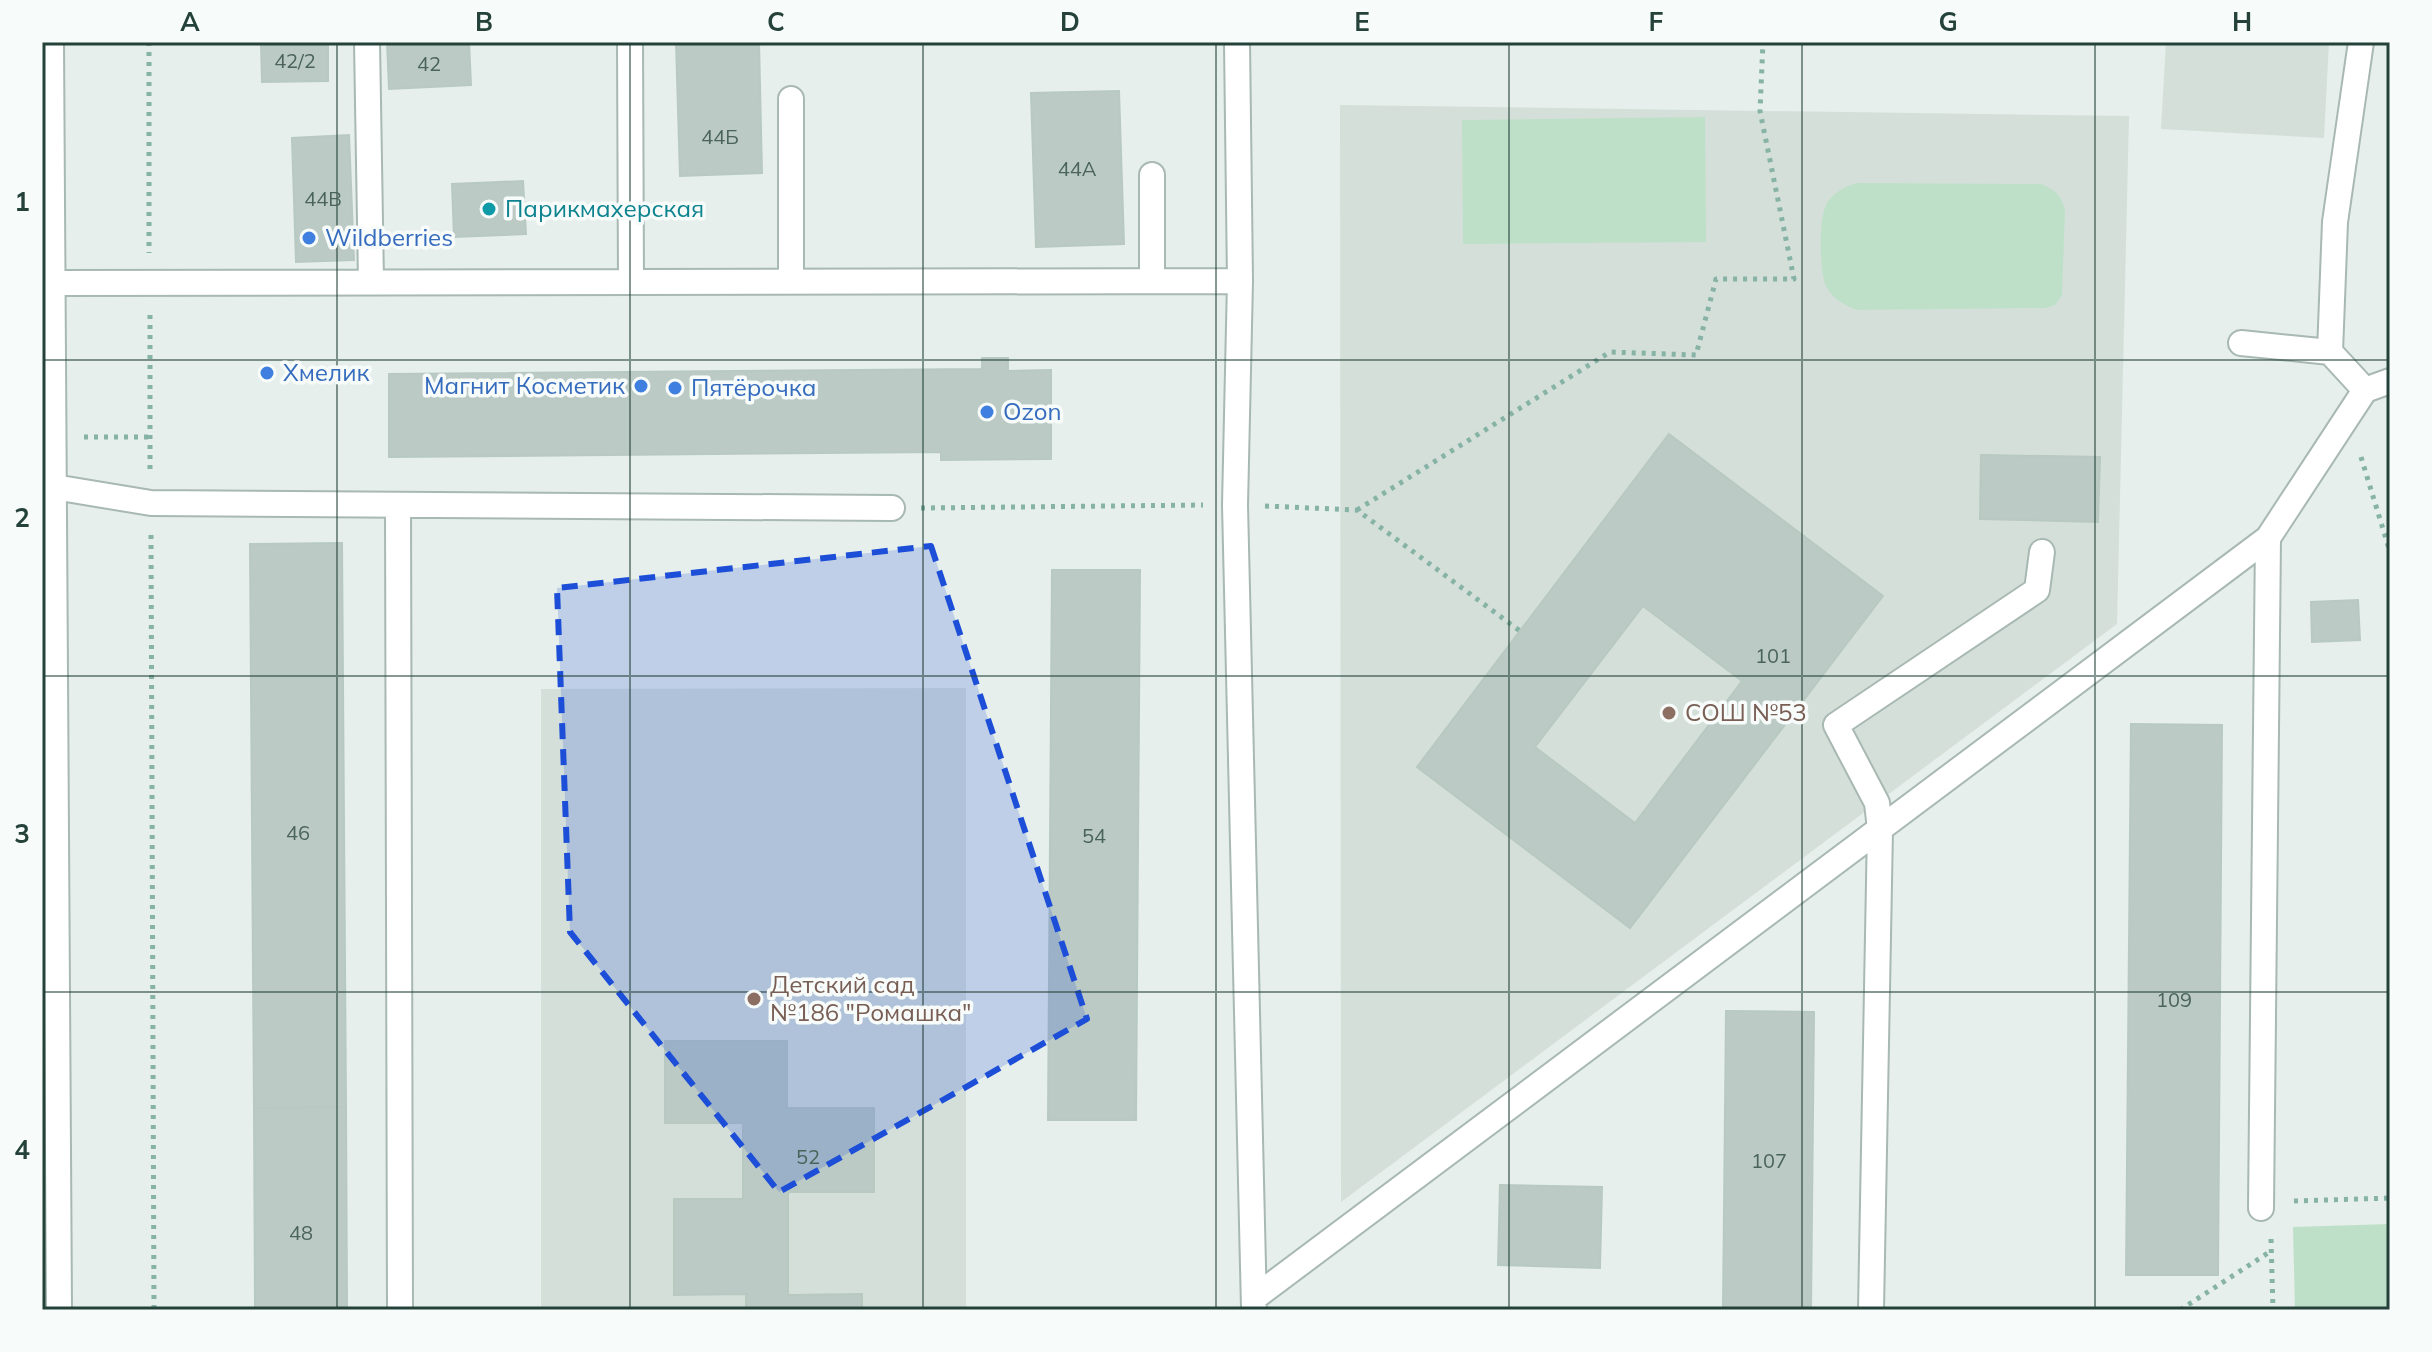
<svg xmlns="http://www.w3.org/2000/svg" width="2432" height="1352" font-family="Mulish,sans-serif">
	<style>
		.built { fill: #d4dfda }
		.green { fill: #bfe0c8 }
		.building { fill: #bbcac4; stroke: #b8c9c2; stroke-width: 2; fill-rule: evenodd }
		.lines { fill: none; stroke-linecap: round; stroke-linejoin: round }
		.minor-casing { stroke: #a8b8b2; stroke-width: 28 }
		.path { stroke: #86b3a5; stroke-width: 5; stroke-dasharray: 4 6; stroke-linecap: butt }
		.minor { stroke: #fff; stroke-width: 24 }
		.marked { fill: #1d4ed8; fill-opacity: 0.2; stroke: #1d4ed8; stroke-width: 6; stroke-dasharray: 16 10; stroke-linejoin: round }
		.grid { fill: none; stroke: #24423a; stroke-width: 2; stroke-opacity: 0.55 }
		.culture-dot { fill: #0f9aa8; stroke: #f7fbf9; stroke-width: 3 }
		.shop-dot { fill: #3f7fe0; stroke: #f7fbf9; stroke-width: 3 }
		.education-dot { fill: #8d6e63; stroke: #f7fbf9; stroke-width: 3 }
		.labels { text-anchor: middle; stroke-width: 7; stroke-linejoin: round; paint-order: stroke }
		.number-label { font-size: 20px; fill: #4a645c }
		.culture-label { font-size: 24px; fill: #0d838f; stroke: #f7fbf9; text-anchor: start }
		.shop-label { font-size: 24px; fill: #366cbe; stroke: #f7fbf9; text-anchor: start }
		.education-label { font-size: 24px; fill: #785e54; stroke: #f7fbf9; text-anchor: start }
		.neatline { fill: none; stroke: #24423a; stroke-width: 3 }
		.grid-label { font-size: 26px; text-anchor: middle; font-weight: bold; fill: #24423a }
	</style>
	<rect width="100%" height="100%" fill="#e6efeb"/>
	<path class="built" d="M 2166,42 L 2329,42 L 2324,138 L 2161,129 Z
		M 1340,105 L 2129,116 L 2117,624 L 1341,1202 Z
		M 966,688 L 966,1310 L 541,1310 L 541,689 Z"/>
	<path class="green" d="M 1705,117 L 1706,242 L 1463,244 L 1462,120 Z
		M 1857,183 L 2041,184 C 2055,190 2062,195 2065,211 L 2062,295 L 2055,305 L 2045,308 L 1857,310 C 1845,305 1834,300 1827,288 C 1819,274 1818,218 1827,203 C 1834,192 1844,187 1857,183 Z
		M 2390,1224 L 2390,1310 L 2295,1310 L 2293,1227 Z"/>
	<path class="building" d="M 261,42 L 328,42 L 328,81 L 262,82 Z
		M 387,42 L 469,42 L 471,85 L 389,89 Z
		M 676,42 L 759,42 L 762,173 L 680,176 Z
		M 1119,91 L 1124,244 L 1036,247 L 1031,93 Z
		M 349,135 L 354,260 L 296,262 L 292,138 Z
		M 523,181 L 526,234 L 454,237 L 452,184 Z
		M 982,358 L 1008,358 L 1008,371 L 1051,370 L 1051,459 L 941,460 L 941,452 L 389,457 L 389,374 L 982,369 Z
		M 1669,434 L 1883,596 L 1630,928 L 1417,767 ZM 1643,606 L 1742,681 L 1635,823 L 1535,747 Z
		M 1981,455 L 2100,457 L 2098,522 L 1980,519 Z
		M 342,543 L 346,1107 L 254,1108 L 250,544 Z
		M 1052,570 L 1140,570 L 1136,1120 L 1048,1120 Z
		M 2358,600 L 2360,640 L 2312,642 L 2311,602 Z
		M 2131,724 L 2222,725 L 2218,1275 L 2126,1275 Z
		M 1726,1011 L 1814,1012 L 1811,1310 L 1723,1310 Z
		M 665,1041 L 787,1041 L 787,1108 L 874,1108 L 874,1192 L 788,1192 L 788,1295 L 862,1294 L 862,1310 L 746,1310 L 746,1294 L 674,1295 L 674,1199 L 743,1199 L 743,1123 L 665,1123 Z
		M 346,1107 L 347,1310 L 255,1310 L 254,1108 Z
		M 1500,1185 L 1602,1187 L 1600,1268 L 1498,1265 Z"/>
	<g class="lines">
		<defs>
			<path id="minor" d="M 51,42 L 59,1310
				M 367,42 L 371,282
				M 630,42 L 631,282
				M 1237,42 L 1240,281 L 1235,505 L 1254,1308
				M 2361,42 L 2335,222 L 2330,352 L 2365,390
				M 1152,175 L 1152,281
				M 791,281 L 791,99
				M 53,283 L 1240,281
				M 2241,343 L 2330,352
				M 42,485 L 151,503 L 892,508
				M 398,505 L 400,1310
				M 2261,1208 L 2268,538
				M 1254,1298 L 2268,538 L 2365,390 L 2390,381
				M 1871,1310 L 1880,829 L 1877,803 L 1836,725 L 2037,590 L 2042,552"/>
		</defs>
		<use href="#minor" class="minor-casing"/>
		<path class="path" d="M 149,42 L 149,253
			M 150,315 L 150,469
			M 84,437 L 150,437
			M 2361,457 L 2390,552
			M 1265,506 L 1357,510 L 1520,631
			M 921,508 L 1203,505
			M 1357,510 L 1610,352 L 1696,355 L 1716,279 L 1794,279 L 1760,111 L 1763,42
			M 151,535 L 154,1310
			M 2294,1201 L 2390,1198
			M 2271,1239 L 2273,1310
			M 2180,1310 L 2271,1251"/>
		<use href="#minor" class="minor"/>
	</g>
	<path class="marked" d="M 931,546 L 1087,1019 L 779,1192 L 570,932 L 557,588 Z"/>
	<path class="grid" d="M 337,42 L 337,1310M 630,42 L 630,1310M 923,42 L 923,1310M 1216,42 L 1216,1310M 1509,42 L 1509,1310M 1802,42 L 1802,1310M 2095,42 L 2095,1310M 42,360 L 2390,360M 42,676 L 2390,676M 42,992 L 2390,992"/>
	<circle class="culture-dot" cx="489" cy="209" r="8"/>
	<g class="shop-dot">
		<circle cx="309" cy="238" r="8"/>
		<circle cx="267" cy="373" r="8"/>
		<circle cx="641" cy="386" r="8"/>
		<circle cx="675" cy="388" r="8"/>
		<circle cx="987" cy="412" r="8"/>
	</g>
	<g class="education-dot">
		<circle cx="1669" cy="713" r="8"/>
		<circle cx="754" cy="999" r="8"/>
	</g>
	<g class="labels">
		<g class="number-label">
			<text x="295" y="68">42/2</text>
			<text x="429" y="71">42</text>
			<text x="720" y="144">44Б</text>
			<text x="1077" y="176">44А</text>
			<text x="323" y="206">44В</text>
			<text x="1773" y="663">101</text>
			<text x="298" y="840">46</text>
			<text x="1094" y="843">54</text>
			<text x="2174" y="1007">109</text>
			<text x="808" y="1164">52</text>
			<text x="1769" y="1168">107</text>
			<text x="301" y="1240">48</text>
		</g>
		<g class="culture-label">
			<text x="505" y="217">Парикмахерская</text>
		</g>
		<g class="shop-label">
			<text x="325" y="246">Wildberries</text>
			<text x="283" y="381">Хмелик</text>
			<text x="625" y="394" text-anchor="end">Магнит Косметик</text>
			<text x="691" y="396">Пятёрочка</text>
			<text x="1003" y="420">Ozon</text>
		</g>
		<g class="education-label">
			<text x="1685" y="721">СОШ №53</text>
			<text x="770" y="993">Детский сад<tspan x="770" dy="28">№186 "Ромашка"</tspan></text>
		</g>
	</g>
	<rect width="2432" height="1352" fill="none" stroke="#f7fbf9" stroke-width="88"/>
	<rect x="44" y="44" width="2344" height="1264" class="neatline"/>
	<g class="grid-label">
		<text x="190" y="31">A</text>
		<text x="484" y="31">B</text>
		<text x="776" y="31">C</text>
		<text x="1070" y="31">D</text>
		<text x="1362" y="31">E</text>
		<text x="1656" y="31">F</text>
		<text x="1948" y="31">G</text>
		<text x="2242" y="31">H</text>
		<text x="22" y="211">1</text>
		<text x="22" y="527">2</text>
		<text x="22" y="843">3</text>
		<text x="22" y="1159">4</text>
	</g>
</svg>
